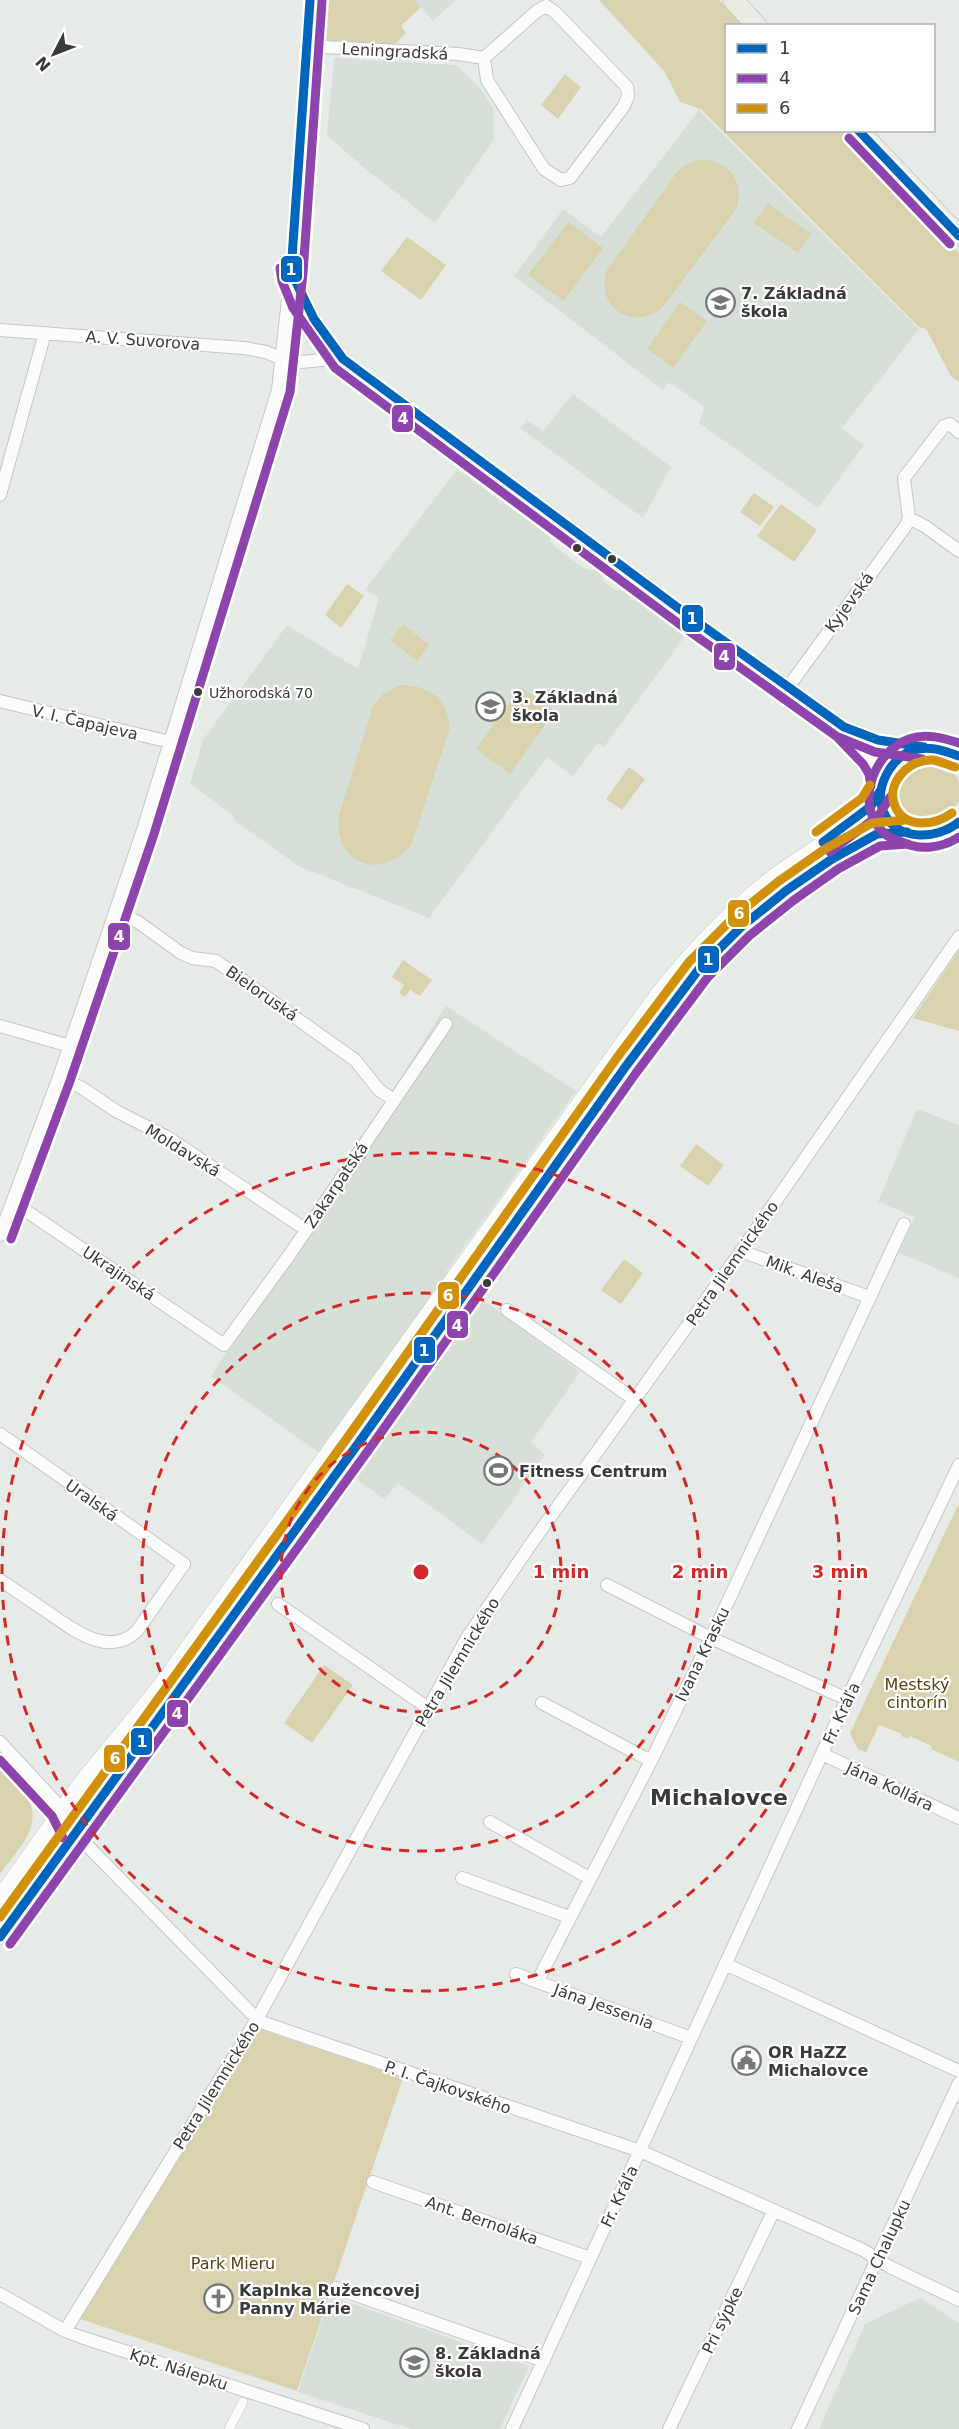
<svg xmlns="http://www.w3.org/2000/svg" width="959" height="2429" font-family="'DejaVu Sans',sans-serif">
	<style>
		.built { fill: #d6e0d6 }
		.green { fill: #dad1ae }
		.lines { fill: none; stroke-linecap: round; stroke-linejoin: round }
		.pedestrian-casing { stroke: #c3c7c3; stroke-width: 10 }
		.minor-casing { stroke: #c3c7c3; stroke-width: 14 }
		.tertiary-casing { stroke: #c3c7c3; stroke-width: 16 }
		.primary-casing { stroke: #b0b4a7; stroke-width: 21 }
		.pedestrian { stroke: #fbfcfb; stroke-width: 9 }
		.minor { stroke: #fbfcfb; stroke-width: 12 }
		.tertiary { stroke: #fbfcfb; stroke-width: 15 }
		.primary { stroke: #eaece4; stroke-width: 20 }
		.bus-1-casing { stroke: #fff; stroke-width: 14 }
		.bus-2-casing { stroke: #fff; stroke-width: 14 }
		.bus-3-casing { stroke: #fff; stroke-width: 14 }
		.bus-1 { stroke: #0065bd; stroke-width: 9 }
		.bus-2 { stroke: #8e44ad; stroke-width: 9 }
		.bus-3 { stroke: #d1910b; stroke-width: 9 }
		.ring { fill: none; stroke: #d62828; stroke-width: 3; stroke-dasharray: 10 8 }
		.bus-dot { fill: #383b38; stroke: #fff; stroke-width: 2 }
		.labels { text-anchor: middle; stroke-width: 4.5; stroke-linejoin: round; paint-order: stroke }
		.bus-label { font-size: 14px; fill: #383b38; stroke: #fff; text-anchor: start }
		.street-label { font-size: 16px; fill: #383b38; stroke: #fff }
		.poi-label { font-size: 16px; font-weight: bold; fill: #383b38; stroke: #fff; text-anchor: start }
		.park-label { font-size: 16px; fill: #53440e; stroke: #fff }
		.district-label { font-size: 22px; font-weight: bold; fill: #383b38; stroke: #fff }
		.centre { fill: #d62828; stroke: #fff; stroke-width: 3 }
		.ring-label { font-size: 18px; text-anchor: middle; font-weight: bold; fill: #d62828; stroke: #fff; stroke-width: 4.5; stroke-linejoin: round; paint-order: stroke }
		.line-badge { stroke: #fff; stroke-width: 2 }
		.badge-label { font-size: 16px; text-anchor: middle; font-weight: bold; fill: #fff }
	</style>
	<rect width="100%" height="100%" fill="#e7ebe7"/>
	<path class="built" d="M 415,0 L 456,0 L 433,21 Z
		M 334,58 L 456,65 L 480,88 L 493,108 L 494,140 L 435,223 L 368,171 L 327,136 Z
		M 699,110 L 919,329 L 842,428 L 864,445 L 818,508 L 699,423 L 704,408 L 701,405 L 669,382 L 663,390 L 514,276 L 563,209 L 601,237 Z
		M 573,394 L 671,467 L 643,518 L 520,428 L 527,420 L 543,431 Z
		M 457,469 L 550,537 L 550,541 L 553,545 L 570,558 L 587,570 L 596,570 L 602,575 L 603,581 L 616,591 L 620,590 L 625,592 L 685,636 L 604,747 L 598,743 L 573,776 L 547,757 L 429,918 L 300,867 L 235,821 L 233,815 L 190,784 L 203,740 L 287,625 L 358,669 L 379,598 L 365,590 Z
		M 446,1006 L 576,1091 L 446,1272 L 580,1372 L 531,1442 L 545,1455 L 482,1544 L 398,1483 L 384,1499 L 211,1376 Z
		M 917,1109 L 959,1125 L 959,1278 L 899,1253 L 915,1217 L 878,1202 Z
		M 330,2296 L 529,2366 L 500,2429 L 411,2429 L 298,2392 Z
		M 920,2298 L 959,2323 L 959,2429 L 819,2429 L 865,2324 Z"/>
	<path class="green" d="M 324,0 L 415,0 L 421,7 L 401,26 L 406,33 L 396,43 L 389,45 L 322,40 Z
		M 599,0 L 719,0 L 743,25 L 726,26 L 726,130 L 843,131 L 959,253 L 959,382 L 951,376 L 926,329 L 919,327 L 701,109 L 680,102 L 664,71 Z
		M 565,74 L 581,87 L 558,119 L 541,105 Z
		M 697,160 C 727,157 746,181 736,209 L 663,307 C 633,333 594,307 607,270 L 677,172 L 685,165 Z
		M 768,203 L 811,234 L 798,253 L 754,223 Z
		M 568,222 L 603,248 L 564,301 L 528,275 Z
		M 407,237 L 446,265 L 421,300 L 381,271 Z
		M 680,302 L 707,321 L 673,368 L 647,349 Z
		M 754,493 L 774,507 L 760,526 L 740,512 Z
		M 781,504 L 817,530 L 794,562 L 757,536 Z
		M 347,584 L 364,596 L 341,628 L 325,615 Z
		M 403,624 L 429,645 L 417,661 L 390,640 Z
		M 401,685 C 429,685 451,701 449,731 L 412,843 C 384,883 332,864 339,816 L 373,706 L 383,694 Z
		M 521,687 L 555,711 L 510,774 L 476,749 Z
		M896 791a32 32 0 1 1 64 0a32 32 0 1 1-64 0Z
		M 629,767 L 645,779 L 622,810 L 606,799 Z
		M 959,950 L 959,1031 L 913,1018 Z
		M 403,960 L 432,980 L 420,996 L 410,990 L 405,997 L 399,993 L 404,985 L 392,977 Z
		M 696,1144 L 724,1165 L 708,1186 L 680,1166 Z
		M 624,1259 L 643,1273 L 621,1304 L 601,1290 Z
		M 959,1503 L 959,1762 L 931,1749 L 932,1746 L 910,1736 L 908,1739 L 901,1736 L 902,1734 L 879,1725 L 866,1752 L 858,1749 L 850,1733 Z
		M 324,1665 L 353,1685 L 312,1743 L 284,1723 Z
		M 0,1766 C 9,1777 21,1787 28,1799 C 44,1826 15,1853 0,1874 Z
		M 259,2029 L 403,2078 L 297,2391 L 80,2319 Z"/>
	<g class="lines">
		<defs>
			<path id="pedestrian" d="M 229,2429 L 243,2402"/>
			<path id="minor" d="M 546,6 L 555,12 L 627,87 L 628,96 L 624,106 L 570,178 L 561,180 L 544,169 L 487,80 L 484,58 L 537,11 Z
				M 306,46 L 458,54 L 484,58
				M 292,273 L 314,319 L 343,359 L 689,616 L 844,727 L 872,757 L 880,769 L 883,784
				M 0,330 L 244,348 L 266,352 L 291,363 L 332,359 L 343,359
				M 959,432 L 950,424 L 944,426 L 904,478 L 909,518 L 926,527 L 959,551
				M 0,495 L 45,333
				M 789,686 L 905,527 L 909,518
				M 0,701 L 170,742
				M 850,729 L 878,740 L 923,747
				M 936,835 L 959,837
				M 115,912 L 138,922 L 181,953 L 192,958 L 216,961 L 355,1060 L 379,1090 L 394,1100
				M 0,1026 L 70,1046
				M 59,1077 L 82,1088 L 116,1111 L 167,1137 L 305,1229
				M 13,1202 L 224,1345 L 290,1254 L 446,1024
				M 0,1235 L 59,1077 L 143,830 L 278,390 L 291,272 L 310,0
				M 741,1251 L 869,1297
				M 507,1310 L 635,1400
				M 0,1434 L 184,1564 L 137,1631 C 108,1659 71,1628 46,1611 C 31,1601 15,1590 0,1580
				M 607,1585 L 711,1638 L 847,1699
				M 278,1604 L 428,1708
				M 542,1703 L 651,1761
				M 0,1742 L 62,1809 L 74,1832 L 257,2019 L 264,2023 L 640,2151 L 863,2250 L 890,2267 L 959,2300
				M 822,1754 L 959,1818
				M 490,1822 L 589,1878
				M 462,1878 L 569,1917
				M 725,1964 L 959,2071
				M 516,1974 L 691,2038
				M 537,1982 L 651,1761 L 711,1638 L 904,1224
				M 373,2182 L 590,2258
				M 336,2288 L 544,2361
				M 0,2294 L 65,2331 L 81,2337 L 363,2429
				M 65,2331 L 257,2019 L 467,1638 L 533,1541 L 741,1251 L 959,937
				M 512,2429 L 847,1699 L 959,1465
				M 669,2429 L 774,2210
				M 798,2429 L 959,2083"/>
			<path id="tertiary" d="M 959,756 C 890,718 849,819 912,834 C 931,838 945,834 959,822
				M 0,1897 L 80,1784 L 160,1686 L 657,995 C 692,951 729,912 773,877 C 804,853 862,825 880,791
				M 0,1937 L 360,1441 L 626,1066 L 699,969 L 741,927 L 787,890 L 832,859 L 877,834 L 907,832"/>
			<path id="primary" d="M 733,0 L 757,26
				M 858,130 L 959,236"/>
		</defs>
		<use href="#pedestrian" class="pedestrian-casing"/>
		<use href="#minor" class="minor-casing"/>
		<use href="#tertiary" class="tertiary-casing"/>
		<use href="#primary" class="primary-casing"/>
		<use href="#pedestrian" class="pedestrian"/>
		<use href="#minor" class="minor"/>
		<use href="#tertiary" class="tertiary"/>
		<use href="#primary" class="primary"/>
		<defs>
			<path id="bus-1" d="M 310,0 L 291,272 L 314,319 L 343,359 L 689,616 L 844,727 L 878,740 L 924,747
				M 858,130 L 959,236
				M 959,756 C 944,751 929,745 914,750 C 891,757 874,788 883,811 C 896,842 937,840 959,822
				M 823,842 L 871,806 L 880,791
				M 0,1937 L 360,1441 L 626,1066 L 699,969 L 741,927 L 787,890 L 832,859 L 877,834 L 907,832"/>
			<path id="bus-2" d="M 849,138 L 950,244
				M 280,268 L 282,281 L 293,308 L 335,368 L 682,626 L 836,736 L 863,764 L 869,774 L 871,786
				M 838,737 L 875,752 L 922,759
				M 959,743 C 943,738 926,733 909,739 C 873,752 853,806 885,834 C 889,838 896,840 902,842 C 920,851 942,848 959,837
				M 830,852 L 879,815 L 890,797
				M 11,1239 L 70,1081 L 154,834 L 290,392 L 303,273 L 322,1
				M 0,1760 L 52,1816 L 63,1838
				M 10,1944 L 370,1448 L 636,1073 L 708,977 L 749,936 L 794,900 L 838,869 L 880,846 L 908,844"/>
			<path id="bus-3" d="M 952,813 C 936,825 905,830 895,806 C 885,783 910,758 933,760 C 940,761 948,765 955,767
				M 816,832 L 862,798 L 870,785
				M 0,1917 L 350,1434 L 616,1059 L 689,962 L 733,918 L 779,881 L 825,849 L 872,823 L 906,820"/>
		</defs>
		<use href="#bus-1" class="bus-1-casing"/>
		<use href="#bus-2" class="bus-2-casing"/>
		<use href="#bus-3" class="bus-3-casing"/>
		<use href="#bus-1" class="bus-1"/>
		<use href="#bus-2" class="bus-2"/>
		<use href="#bus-3" class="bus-3"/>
	</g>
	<g class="ring">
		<circle cx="421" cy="1572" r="140"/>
		<circle cx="421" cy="1572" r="279"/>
		<circle cx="421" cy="1572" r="419"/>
	</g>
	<defs>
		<symbol id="school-ring" viewBox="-11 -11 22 22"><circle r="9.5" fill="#fff" stroke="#757975" stroke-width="1.5"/><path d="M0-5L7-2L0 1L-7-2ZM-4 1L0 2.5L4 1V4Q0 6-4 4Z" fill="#757975"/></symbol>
		<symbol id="stadium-ring" viewBox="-11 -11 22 22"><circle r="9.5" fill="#fff" stroke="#757975" stroke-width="1.5"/><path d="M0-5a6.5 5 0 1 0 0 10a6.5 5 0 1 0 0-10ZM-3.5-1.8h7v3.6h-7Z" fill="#757975"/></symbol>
		<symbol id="civic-ring" viewBox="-11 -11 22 22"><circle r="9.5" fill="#fff" stroke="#757975" stroke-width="1.5"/><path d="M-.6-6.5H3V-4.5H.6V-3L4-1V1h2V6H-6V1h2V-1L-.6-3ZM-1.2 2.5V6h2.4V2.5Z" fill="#757975"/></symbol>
		<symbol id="church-ring" viewBox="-11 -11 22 22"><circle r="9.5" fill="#fff" stroke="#757975" stroke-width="1.5"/><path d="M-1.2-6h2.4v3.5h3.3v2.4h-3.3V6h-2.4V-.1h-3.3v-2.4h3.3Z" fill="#757975"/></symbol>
	</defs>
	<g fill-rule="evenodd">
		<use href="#school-ring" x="704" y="286" width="33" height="33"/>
		<use href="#school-ring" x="474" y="690" width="33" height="33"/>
		<use href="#stadium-ring" x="482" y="1454" width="33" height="33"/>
		<use href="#civic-ring" x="730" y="2044" width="33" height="33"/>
		<use href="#church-ring" x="202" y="2282" width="33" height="33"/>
		<use href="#school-ring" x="398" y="2346" width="33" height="33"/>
	</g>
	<g class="bus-dot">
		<circle cx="577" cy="548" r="5"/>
		<circle cx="612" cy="559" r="5"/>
		<circle cx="198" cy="692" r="5"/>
		<circle cx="487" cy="1283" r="5"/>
	</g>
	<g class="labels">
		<g class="bus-label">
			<text x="209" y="698">Užhorodská 70</text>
		</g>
		<g class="street-label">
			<text transform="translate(395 51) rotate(3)" y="6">Leningradská</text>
			<text transform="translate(143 340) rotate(4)" y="6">A. V. Suvorova</text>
			<text transform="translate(849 602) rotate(-54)" y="6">Kyjevská</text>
			<text transform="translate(85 722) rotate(13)" y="6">V. I. Čapajeva</text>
			<text transform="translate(262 993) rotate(35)" y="6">Bieloruská</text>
			<text transform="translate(183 1150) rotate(32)" y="6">Moldavská</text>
			<text transform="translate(336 1185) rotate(-56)" y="6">Zakarpatská</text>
			<text transform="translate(732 1263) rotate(-55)" y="6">Petra Jilemnického</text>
			<text transform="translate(119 1273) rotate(34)" y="6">Ukrajinská</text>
			<text transform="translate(805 1274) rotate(20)" y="6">Mik. Aleša</text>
			<text transform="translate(92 1500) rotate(35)" y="6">Uralská</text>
			<text transform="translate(702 1654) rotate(-64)" y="6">Ivana Krasku</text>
			<text transform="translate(457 1662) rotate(-59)" y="6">Petra Jilemnického</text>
			<text transform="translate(841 1713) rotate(-65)" y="6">Fr. Kráľa</text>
			<text transform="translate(890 1786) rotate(25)" y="6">Jána Kollára</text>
			<text transform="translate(604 2006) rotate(20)" y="6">Jána Jessenia</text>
			<text transform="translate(216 2085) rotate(-58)" y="6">Petra Jilemnického</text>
			<text transform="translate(448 2087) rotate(19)" y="6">P. I. Čajkovského</text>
			<text transform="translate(619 2196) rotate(-65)" y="6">Fr. Kráľa</text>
			<text transform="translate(482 2220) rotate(19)" y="6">Ant. Bernoláka</text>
			<text transform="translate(879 2257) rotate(-65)" y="6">Sama Chalupku</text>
			<text transform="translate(722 2320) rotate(-64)" y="6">Pri sýpke</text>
			<text transform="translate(179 2369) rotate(18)" y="6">Kpt. Nálepku</text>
		</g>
		<g class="poi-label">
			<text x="741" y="299">7. Základná<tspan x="741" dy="18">škola</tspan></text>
			<text x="512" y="703">3. Základná<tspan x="512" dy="18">škola</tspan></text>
			<text x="519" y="1477">Fitness Centrum</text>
			<text x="768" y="2058">OR HaZZ<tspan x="768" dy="18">Michalovce</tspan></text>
			<text x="239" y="2296">Kaplnka Ružencovej<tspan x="239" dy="18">Panny Márie</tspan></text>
			<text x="435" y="2359">8. Základná<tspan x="435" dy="18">škola</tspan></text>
		</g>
		<g class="park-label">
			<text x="917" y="1690">Mestský<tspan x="917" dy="18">cintorín</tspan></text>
			<text x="233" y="2269">Park Mieru</text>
		</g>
		<g class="district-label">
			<text x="719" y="1805">Michalovce</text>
		</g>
	</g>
	<circle cx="421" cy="1572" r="9" class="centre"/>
	<g class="ring-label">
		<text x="561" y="1578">1 min</text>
		<text x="700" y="1578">2 min</text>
		<text x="840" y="1578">3 min</text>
	</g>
	<g class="line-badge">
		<rect x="280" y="255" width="23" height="28" rx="6" fill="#0065bd"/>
		<rect x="391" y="404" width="23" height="29" rx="6" fill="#8e44ad"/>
		<rect x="681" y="604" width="23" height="29" rx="6" fill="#0065bd"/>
		<rect x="713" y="642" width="23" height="29" rx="6" fill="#8e44ad"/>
		<rect x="727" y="899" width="23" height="29" rx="6" fill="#d1910b"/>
		<rect x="107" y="922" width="24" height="29" rx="6" fill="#8e44ad"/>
		<rect x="697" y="945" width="23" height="29" rx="6" fill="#0065bd"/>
		<rect x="437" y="1281" width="23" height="29" rx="6" fill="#d1910b"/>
		<rect x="446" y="1310" width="23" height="29" rx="6" fill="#8e44ad"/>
		<rect x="413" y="1336" width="23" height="28" rx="6" fill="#0065bd"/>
		<rect x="166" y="1699" width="23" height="29" rx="6" fill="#8e44ad"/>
		<rect x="130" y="1727" width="23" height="29" rx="6" fill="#0065bd"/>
		<rect x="103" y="1744" width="23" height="29" rx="6" fill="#d1910b"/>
	</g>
	<g class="badge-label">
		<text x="291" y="275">1</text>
		<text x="403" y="424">4</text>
		<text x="692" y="624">1</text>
		<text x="724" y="662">4</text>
		<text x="739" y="919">6</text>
		<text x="119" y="942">4</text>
		<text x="708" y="965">1</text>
		<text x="448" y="1301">6</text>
		<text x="457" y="1331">4</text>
		<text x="424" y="1356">1</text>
		<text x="177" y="1719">4</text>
		<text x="142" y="1747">1</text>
		<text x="115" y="1764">6</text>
	</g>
	<rect x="725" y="24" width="210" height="108" fill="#ffffff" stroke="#afb1af" stroke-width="1.5"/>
	<rect x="737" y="44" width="30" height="9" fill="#0065bd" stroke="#afb1af" stroke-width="1.5"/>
	<text x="779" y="54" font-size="18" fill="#383b38">1</text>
	<rect x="737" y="74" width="30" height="9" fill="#8e44ad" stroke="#afb1af" stroke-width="1.5"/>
	<text x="779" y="84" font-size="18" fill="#383b38">4</text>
	<rect x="737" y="104" width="30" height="9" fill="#d1910b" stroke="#afb1af" stroke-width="1.5"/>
	<text x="779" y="114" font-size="18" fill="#383b38">6</text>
	<g transform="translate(54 54) rotate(228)" stroke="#ffffff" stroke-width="4.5" paint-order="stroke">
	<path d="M0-4.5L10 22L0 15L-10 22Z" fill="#383b38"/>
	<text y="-9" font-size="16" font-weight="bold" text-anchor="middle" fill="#383b38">N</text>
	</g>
</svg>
